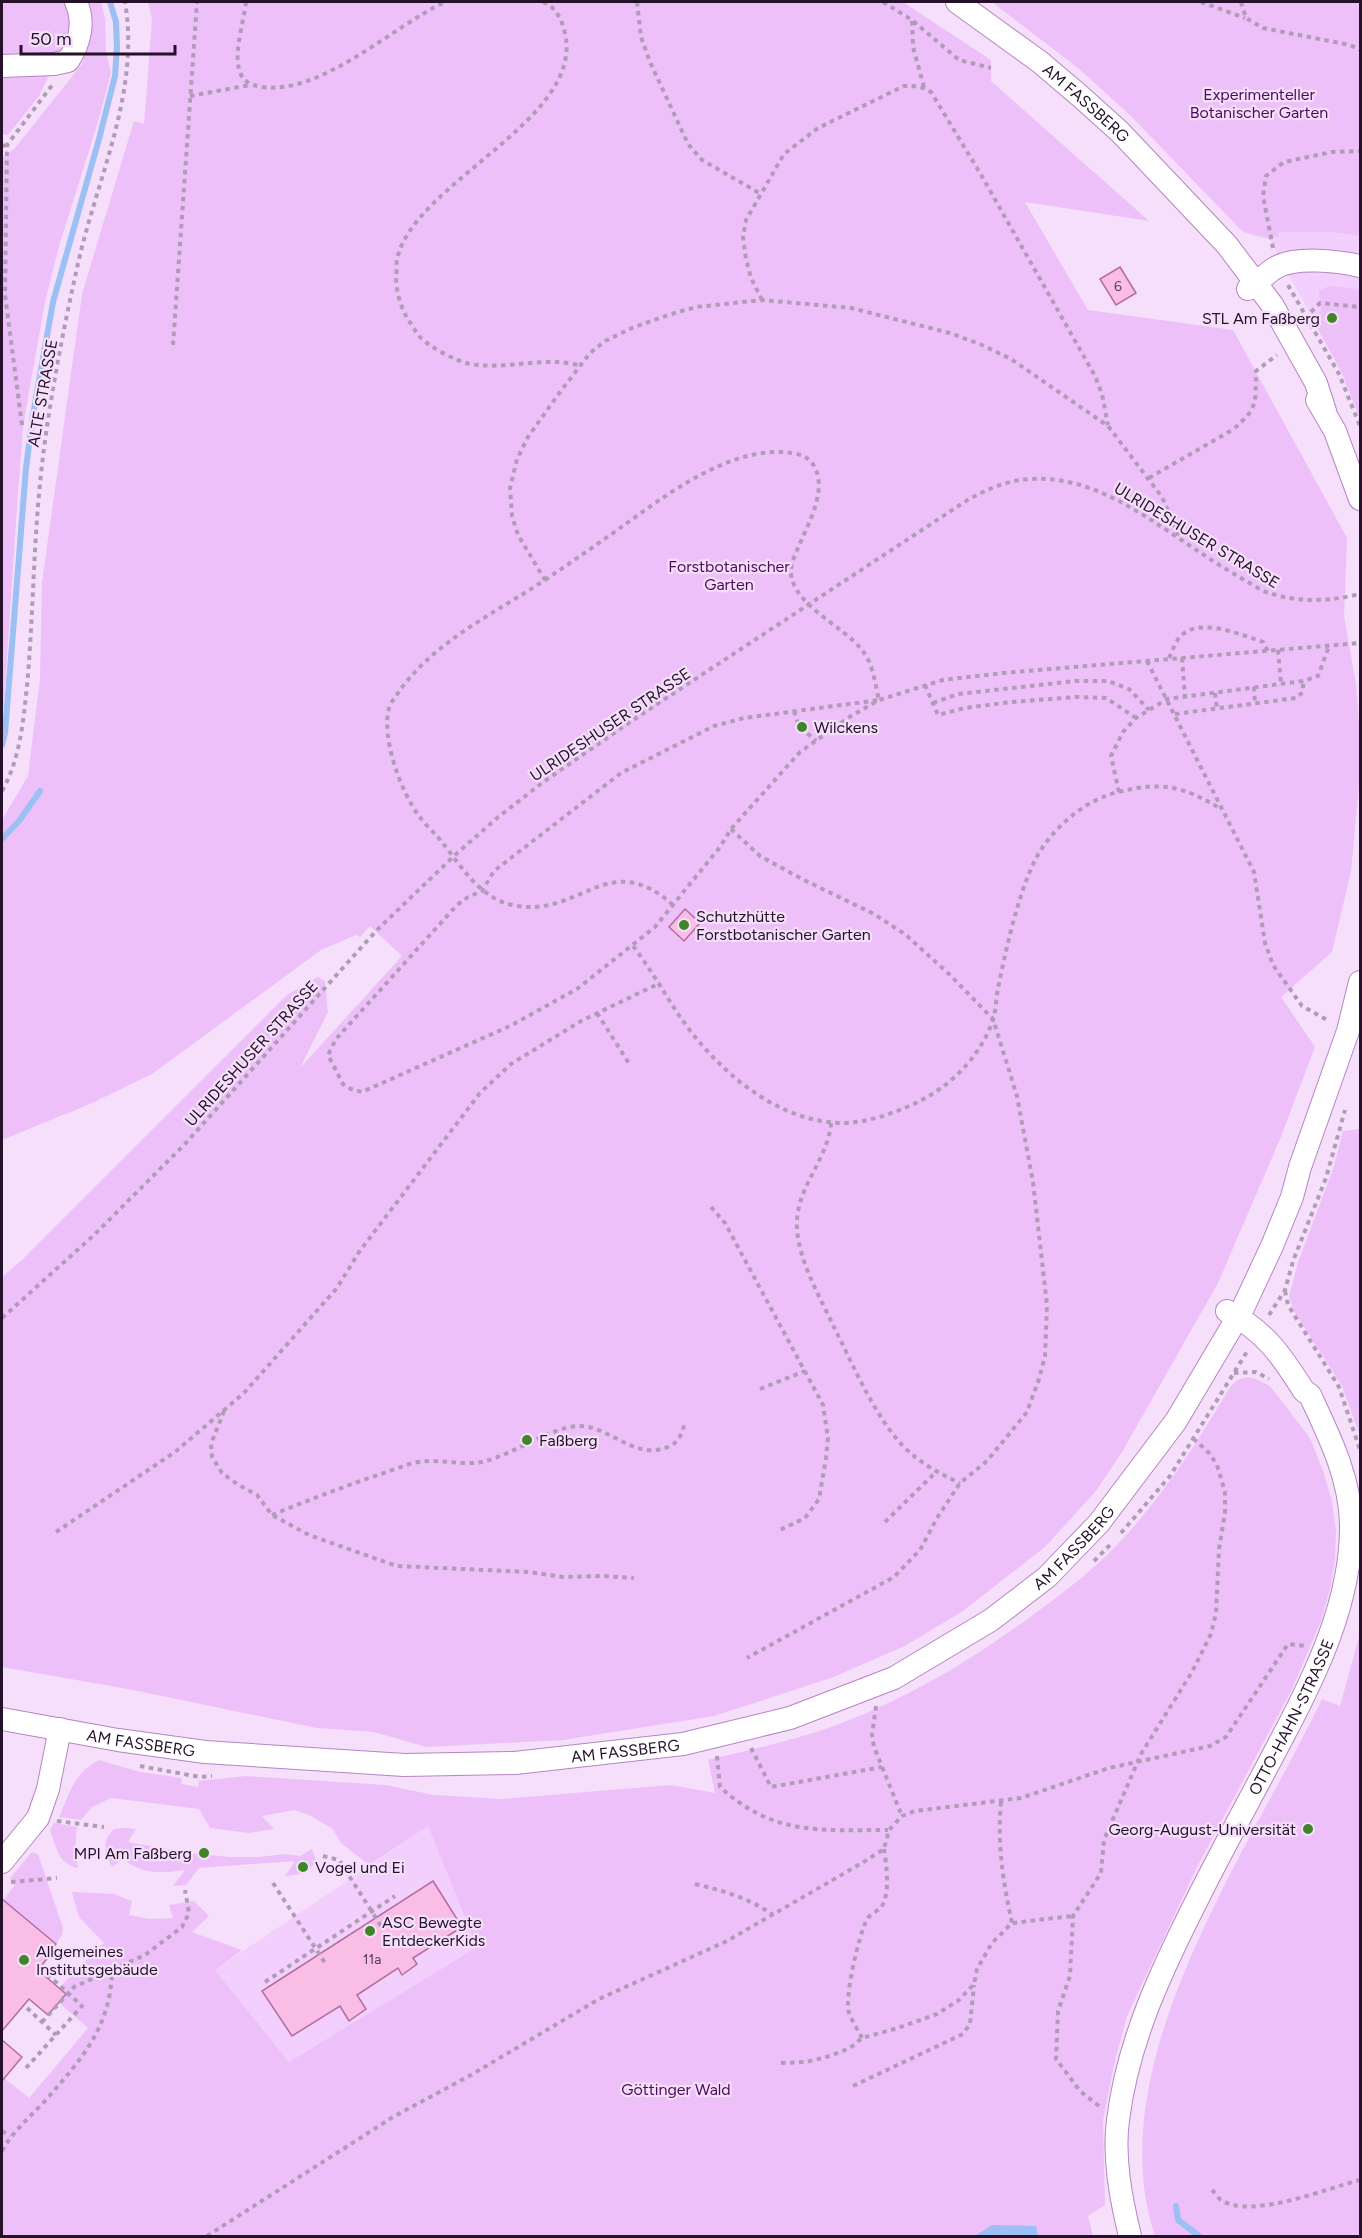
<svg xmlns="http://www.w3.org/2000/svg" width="1362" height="2238" font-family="Figtree,sans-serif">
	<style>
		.built { fill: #f2cffc }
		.green { fill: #edc0f9 }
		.water { fill: #9cbff4 }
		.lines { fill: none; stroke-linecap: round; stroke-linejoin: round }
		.stream { stroke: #9cbff4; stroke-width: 6 }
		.building { fill: #f9bde6; stroke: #b26d9e; stroke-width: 1.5 }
		.minor-casing { stroke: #b784c5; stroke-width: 24 }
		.path { stroke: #b19cb7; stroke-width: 4; stroke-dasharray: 4.5 4.5; stroke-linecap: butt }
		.minor { stroke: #fff; stroke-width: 22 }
		.poi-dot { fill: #408428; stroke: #f5dffb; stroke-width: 2 }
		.labels { text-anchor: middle; stroke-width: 4.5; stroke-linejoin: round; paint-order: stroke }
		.number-label { font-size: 14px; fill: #5a3c59 }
		.park-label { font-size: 16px; fill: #4c0a5c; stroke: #f5dffb }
		.street-label { font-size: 16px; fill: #25112a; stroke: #f5dffb }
		.poi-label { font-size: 16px; fill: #25112a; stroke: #f5dffb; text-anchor: start }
	</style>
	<rect width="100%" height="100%" fill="#f5dffb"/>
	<path class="built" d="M 1279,232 L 1332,232 L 1360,236 L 1360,418 L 1342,373 L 1270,240 L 1254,236 L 1270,237 Z
		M 428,1826 L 477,1947 L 289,2062 L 215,1970 Z"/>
	<path class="green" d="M 2,2 L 71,2 L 73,42 L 54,57 L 2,61 Z
		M 83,2 L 101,2 L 105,18 L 106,52 L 111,73 L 98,122 L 59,246 L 45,302 L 30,386 L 23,429 L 18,492 L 2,733 L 2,158 L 15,148 L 82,64 L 90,40 L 91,25 Z
		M 148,2 L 903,2 L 991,60 L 991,81 L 1149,221 L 1025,202 L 1088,310 L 1233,330 L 1347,538 L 1344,616 L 1356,684 L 1360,735 L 1360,775 L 1351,871 L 1332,952 L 1281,997 L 1315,1047 L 1280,1139 L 1218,1283 L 1122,1452 L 1096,1491 L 1045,1547 L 963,1611 L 905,1646 L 831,1678 L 714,1716 L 563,1740 L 426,1747 L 374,1732 L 317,1728 L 128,1689 L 2,1667 L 2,1277 L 22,1260 L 287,995 L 318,977 L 325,981 L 328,1012 L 300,1068 L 402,956 L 370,926 L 360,937 L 356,935 L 321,950 L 152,1074 L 90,1104 L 2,1140 L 2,820 L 28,776 L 40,679 L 42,583 L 82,294 L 134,121 L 144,124 L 152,20 Z
		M 992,2 L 1360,2 L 1360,236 L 1332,232 L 1279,232 L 1278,237 C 1265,238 1254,236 1242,231 L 1130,115 L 1078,68 Z
		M 2,70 L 51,71 L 39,96 L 8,135 L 2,134 Z
		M 1330,286 L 1360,289 L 1360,419 L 1342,373 L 1314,322 L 1315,315 L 1321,311 L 1319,290 Z
		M 1360,1129 L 1360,1436 L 1342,1386 L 1294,1311 L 1289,1297 L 1298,1262 L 1333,1169 L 1343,1131 Z
		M 1247,1377 L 1256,1379 L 1270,1386 L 1310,1438 L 1323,1471 L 1332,1501 L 1336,1530 L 1335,1557 L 1331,1585 L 1321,1621 L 1292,1689 L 1196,1869 L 1127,2016 L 1115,2060 L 1103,2121 L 1105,2205 L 1088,2216 L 1093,2236 L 2,2236 L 2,2081 L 4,2078 L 29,2098 L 88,2028 L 58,2002 L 59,1988 L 104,1943 L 79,1917 L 72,1892 L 114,1894 L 132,1901 L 129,1915 L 150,1919 L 173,1918 L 169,1905 L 194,1901 L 209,1916 L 192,1932 L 242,1950 L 215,1970 L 289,2062 L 477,1947 L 428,1826 L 369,1865 L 341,1843 L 333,1829 L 309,1815 L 294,1810 L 262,1816 L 274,1829 L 249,1833 L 210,1828 L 199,1809 L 111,1798 L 92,1807 L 81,1820 L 59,1817 C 70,1792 74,1773 99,1760 L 140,1772 L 182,1778 L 181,1784 L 198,1787 L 199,1781 L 246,1776 L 385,1785 L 434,1795 L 502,1799 L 671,1785 L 715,1793 L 708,1760 C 752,1749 797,1740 839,1724 C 909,1698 973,1659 1033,1615 C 1067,1590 1101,1564 1129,1532 C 1169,1487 1200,1438 1230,1387 L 1237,1380 Z
		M 1359,1637 L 1360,2236 L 1155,2236 C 1097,2063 1250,1850 1322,1699 L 1340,1706 Z
		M 54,1823 L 77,1827 L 75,1848 L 78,1868 C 57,1863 57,1848 50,1830 Z
		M 123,1828 L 136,1829 L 128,1842 L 189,1853 L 230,1857 L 259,1857 L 286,1854 L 300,1856 L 312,1849 L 316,1860 C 310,1874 298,1875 285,1876 L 295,1861 L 199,1868 L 186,1885 L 173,1886 L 185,1870 C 162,1873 142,1875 123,1859 L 112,1867 C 105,1853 101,1841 114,1829 Z
		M 32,1852 L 38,1854 L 63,1928 L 62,1935 L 56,1944 L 3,1900 L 15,1885 L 10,1878 Z"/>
	<path class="water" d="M 992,2225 L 1036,2226 L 1038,2236 L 975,2236 Z"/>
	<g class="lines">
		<path class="stream" d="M 2,745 L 5,733 L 26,468 L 33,415 L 53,302 L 99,139 L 115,76 L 117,47 L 116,22 L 110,2
			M 2,839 L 19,821 L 40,791
			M 1176,2206 L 1178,2220 L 1199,2236"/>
	</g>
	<path class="building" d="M 1120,267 L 1136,293 L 1116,305 L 1100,279 Z
		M 685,909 L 700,923 L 684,941 L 669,927 Z
		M 433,1881 L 462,1927 L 413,1958 L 417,1964 L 402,1975 L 398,1968 L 357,1995 L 366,2009 L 349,2021 L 340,2006 L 292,2036 L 262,1991 Z
		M 2,1899 L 56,1944 L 52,1948 L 54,1950 L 38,1970 L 66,1994 L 48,2015 L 29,1999 L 2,2031 Z
		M 2,2040 L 22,2057 L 2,2081 Z"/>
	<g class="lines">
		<defs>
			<g id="minor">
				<path id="s1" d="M 957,2 L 1040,62 L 1080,96 L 1120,132 L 1227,245 L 1273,306 L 1316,383 L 1325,411"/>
				<path d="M 2,66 L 54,64 L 68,61 C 80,43 85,22 76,2"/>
				<path d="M 1248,289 C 1258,283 1265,274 1275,268 C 1295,256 1338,261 1360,266"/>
				<path d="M 1317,400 L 1335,431 L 1360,499"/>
				<path id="s2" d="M 2,1719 L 118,1740 L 205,1752 L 404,1765 L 515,1763 L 683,1744 L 790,1718 L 894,1678 L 991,1620 L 1047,1577 L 1099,1523 L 1176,1421 L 1243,1308 L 1272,1246 L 1292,1197 L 1300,1167 L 1348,1031 L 1360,982"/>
				<path d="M 2,1862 L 38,1818 L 48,1789 L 60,1729"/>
				<path id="s3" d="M 1130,2236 C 1121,2199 1113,2158 1118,2120 C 1128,2040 1162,1969 1198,1898 C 1224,1846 1253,1794 1280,1742 C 1316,1675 1352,1600 1351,1524 C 1350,1477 1329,1436 1310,1395 L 1304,1391 C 1281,1355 1266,1332 1227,1311"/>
			</g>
		</defs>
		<use href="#minor" class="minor-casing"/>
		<path class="path" d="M 246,2 C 244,20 234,52 239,69 C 242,82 251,85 262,87 C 322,95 393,26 445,2
			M 543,2 C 556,7 562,20 565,33 C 585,120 414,182 397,259 C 396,265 397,272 396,277 C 396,291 401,309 409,321 C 412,325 415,331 419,336 C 429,347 456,361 470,364 C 499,369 528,361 557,362 C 564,362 572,364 579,365
			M 637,2 L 641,37 L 650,62 L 688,144 L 702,160 L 761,194
			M 883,2 L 912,20 L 959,60 L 991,68
			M 1201,2 L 1245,18
			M 1241,2 L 1246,18 L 1263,28 L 1350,45 L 1360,50
			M 912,21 L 913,47 L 924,87
			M 190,96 L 250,85
			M 2,146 L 7,145
			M 1273,248 L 1263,196 L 1266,176 L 1284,162 L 1332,152 L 1360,151
			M 1288,285 L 1339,374 L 1360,426
			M 762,300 L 751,278 L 746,259 L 743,237 L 746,220 L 784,154 L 818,128 L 904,86 C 915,86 922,86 931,92 L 980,173 L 1095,376 L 1102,394 L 1108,425
			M 1311,321 L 1311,312 L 1320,303 L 1360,307
			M 173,345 L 197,2
			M 22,425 L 5,295 L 7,145 L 53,84
			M 1149,478 L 1232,430 C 1259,408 1255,403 1256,371 L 1277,355
			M 545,580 C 570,563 595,546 620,528 C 665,496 724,450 782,452 C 797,453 810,455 816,470 C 826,494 807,526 798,548 C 795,555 790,565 791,574 C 794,605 844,627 861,649 C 873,662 875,684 879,700 L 744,718 L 714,726 L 621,773 L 494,871 L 482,891 L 468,897 L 457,905 L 336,1039 L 328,1055 L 343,1084 L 351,1089 L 362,1092 L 510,1026 L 577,989 L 655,927 L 720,847 L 731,829 L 800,752 L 851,716 L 879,700 L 943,680 L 1003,673 L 1360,643
			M 1278,650 L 1281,684
			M 1169,658 C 1172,652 1175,642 1180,637 C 1198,616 1242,635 1263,642 L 1268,651
			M 1182,658 L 1185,697
			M 1147,661 L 1254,872 L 1265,943 L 1273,965 L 1302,1006 L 1329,1021
			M 925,685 L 938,715 L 965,708 L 1011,702 L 1076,697 L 1106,698 L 1136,718
			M 1254,687 L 1255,704
			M 1215,693 L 1217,709
			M 933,703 L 958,694 L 1075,681 L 1108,681 L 1129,689 L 1149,710
			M 794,711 L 799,726 L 816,741
			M 1175,714 L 1296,698 L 1303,692 L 1303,681
			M 2,791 C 20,759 23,723 27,686 C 32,631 33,575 37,519 C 43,431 60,344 79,259 C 99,174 140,90 125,2
			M 1119,792 L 1111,756 L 1123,732 L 1136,718 L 1167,699 L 1303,681 L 1318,676 L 1329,646
			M 731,829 L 760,856 L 804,880 L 874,914 L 906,935 L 950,975 L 993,1019 L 1017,1096 L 1033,1182 L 1047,1305 L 1045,1356 L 1039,1379 L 1027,1412 L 987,1461 L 960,1483 L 937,1518 L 920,1550 L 894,1577 L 747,1658
			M 673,905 C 607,846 580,920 512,905 C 477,897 459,862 437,836 C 431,830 424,823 419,816 C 401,792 381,738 389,708 C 390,703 395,698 398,693 C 433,642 495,613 545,580 L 518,535 L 512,516 L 510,488 L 517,459 L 528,437 L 560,392 L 590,353 L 605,341 L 632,328 L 668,315 L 696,307 L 762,300 L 851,308 L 950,333 L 982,345 L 1011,359 L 1108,426 L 1162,497 L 1180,538
			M 633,946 C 650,968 663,991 678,1014 C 715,1068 776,1124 846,1123 C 867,1122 888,1115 907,1107 C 946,1091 979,1060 993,1020 C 996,1010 996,998 998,988 C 1006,950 1017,898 1034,862 C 1050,830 1084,800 1118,792 C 1162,781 1183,786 1221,809
			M 597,1013 L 630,1065
			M 831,1123 C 828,1161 794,1188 797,1230 C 800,1264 820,1297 834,1327 C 853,1365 874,1415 903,1446 C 920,1463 938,1473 960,1483
			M 711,1207 L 725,1223 L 823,1405 L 828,1438 L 826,1458 L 819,1499 L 805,1518 L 780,1530
			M 1285,1291 L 1288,1305 L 1339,1387 L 1360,1450
			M 1269,1315 L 1285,1290 L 1293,1261 L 1326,1178 L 1345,1110
			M 2,1318 L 94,1235 L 185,1144 L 376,931 L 454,856 L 497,818 L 542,783 L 630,722 L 969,499 C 988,489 1008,480 1030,479 C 1097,475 1151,521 1204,555 C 1223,568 1243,579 1263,591 C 1297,603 1326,602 1360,594
			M 1234,1373 L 1256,1372 L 1269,1379
			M 760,1389 L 805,1371
			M 224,1411 L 211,1444 L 212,1457 L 222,1473 L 237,1484 L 257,1495 L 272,1515 L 309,1535 L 397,1566 L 529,1572 L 563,1577 L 603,1576 L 634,1578
			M 272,1515 C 306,1501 340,1488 375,1476 C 389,1472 403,1465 418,1462 C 441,1458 463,1467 486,1461 C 513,1454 553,1426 580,1426 C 612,1427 635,1462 670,1446 C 680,1441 683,1431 685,1421
			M 885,1522 L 936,1472
			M 56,1532 L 175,1452 L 244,1393 L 337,1288 L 359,1252 L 480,1093 L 511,1064 L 581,1021 L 660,983
			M 1121,1533 L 1170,1476 L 1248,1350
			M 1094,1561 L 1110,1545
			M 876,1706 L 872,1735 L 874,1747 L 902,1816
			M 751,1748 L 771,1787 L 882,1767
			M 717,1756 L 720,1787 C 774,1836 819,1830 888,1830
			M 140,1766 L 200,1777 L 212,1776
			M 1001,1802 C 997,1844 1003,1882 1012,1923
			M 57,1821 L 104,1827
			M 323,1856 L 339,1860 L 381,1926
			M 11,1882 L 57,1878
			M 273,1883 L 325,1963
			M 695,1884 C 724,1891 749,1898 773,1915
			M 265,1982 L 395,1896
			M 27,2008 L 56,2035
			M 42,2022 L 74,1987 L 145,1955 L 182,1927 L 189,1913 L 185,1890
			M 862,2038 C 858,2030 852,2021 849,2013 C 844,1997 859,1935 867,1919 C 870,1914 877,1912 881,1907 C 891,1894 886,1863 884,1849
			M 781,2063 L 806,2062 L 830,2056 L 850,2048 L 862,2038 L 898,2028 L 937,2014 L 959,2000 L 974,1984 L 977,1969 L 992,1943 L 1012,1923 L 1073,1916
			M 26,2068 L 82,2006 L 45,1972
			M 853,2086 L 963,2034 L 970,2024 L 974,1985
			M 1099,2106 L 1080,2091 L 1056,2059 L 1058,2011 L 1070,1976 L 1073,1916 L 1101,1873 L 1104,1840 L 1141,1754 L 1192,1672 L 1211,1634 L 1216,1613 L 1219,1549 L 1225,1513 L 1225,1492 L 1217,1465 L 1209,1453 L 1193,1438
			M 2,2131 L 10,2136
			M 2,2151 C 13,2131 29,2118 44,2102 C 80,2061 111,2028 112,1970
			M 1212,2190 C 1215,2193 1218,2198 1221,2200 C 1252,2220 1327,2188 1360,2180
			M 207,2236 L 393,2117 L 471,2075 L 599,1999 L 727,1941 L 862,1863 L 884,1849 L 889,1830 L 902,1816 L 915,1811 L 1021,1798 L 1109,1768 L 1210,1746 L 1226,1737 L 1288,1644 L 1305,1646"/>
		<use href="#minor" class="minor"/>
	</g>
	<g class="poi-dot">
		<circle cx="1332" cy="318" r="6"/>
		<circle cx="802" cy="727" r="6"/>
		<circle cx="684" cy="925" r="6"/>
		<circle cx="527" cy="1440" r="6"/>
		<circle cx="1308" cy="1829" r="6"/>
		<circle cx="204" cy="1853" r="6"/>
		<circle cx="303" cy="1867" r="6"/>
		<circle cx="370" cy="1931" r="6"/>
		<circle cx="24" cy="1960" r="6"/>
	</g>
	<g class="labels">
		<g class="number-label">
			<text x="1118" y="291">6</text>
			<text x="372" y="1964">11a</text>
		</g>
		<g class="park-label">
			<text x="1259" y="100">Experimenteller<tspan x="1259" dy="18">Botanischer Garten</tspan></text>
			<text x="729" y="572">Forstbotanischer<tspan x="729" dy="18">Garten</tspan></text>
			<text x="676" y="2095">Göttinger Wald</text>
		</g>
		<g class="street-label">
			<text dy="6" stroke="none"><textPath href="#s1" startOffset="164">AM FASSBERG</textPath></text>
			<text transform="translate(42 393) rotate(-80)" y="6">ALTE STRASSE</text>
			<text transform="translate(1197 535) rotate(31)" y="6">ULRIDESHUSER STRASSE</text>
			<text transform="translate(610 724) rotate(-34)" y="6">ULRIDESHUSER STRASSE</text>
			<text transform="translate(251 1053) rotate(-48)" y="6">ULRIDESHUSER STRASSE</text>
			<text dy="6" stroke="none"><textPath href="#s2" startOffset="1130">AM FASSBERG</textPath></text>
			<text dy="6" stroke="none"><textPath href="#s3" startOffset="558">OTTO-HAHN-STRASSE</textPath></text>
			<text dy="6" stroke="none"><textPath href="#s2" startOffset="141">AM FASSBERG</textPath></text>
			<text dy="6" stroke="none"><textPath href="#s2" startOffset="627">AM FASSBERG</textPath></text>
		</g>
		<g class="poi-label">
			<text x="1320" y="324" text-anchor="end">STL Am Faßberg</text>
			<text x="814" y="733">Wilckens</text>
			<text x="696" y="922">Schutzhütte<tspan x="696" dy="18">Forstbotanischer Garten</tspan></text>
			<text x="539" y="1446">Faßberg</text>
			<text x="1296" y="1835" text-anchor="end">Georg-August-Universität</text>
			<text x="192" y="1859" text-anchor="end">MPI Am Faßberg</text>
			<text x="315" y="1873">Vogel und Ei</text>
			<text x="382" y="1928">ASC Bewegte<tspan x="382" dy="18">EntdeckerKids</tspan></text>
			<text x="36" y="1957">Allgemeines<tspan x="36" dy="18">Institutsgebäude</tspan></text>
		</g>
	</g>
	<rect width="1362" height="2238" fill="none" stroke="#25112a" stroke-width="6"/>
	<path d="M21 45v9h154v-9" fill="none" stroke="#25112a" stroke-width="3"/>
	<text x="30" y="45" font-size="18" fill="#25112a" stroke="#f5dffb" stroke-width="4.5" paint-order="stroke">50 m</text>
</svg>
